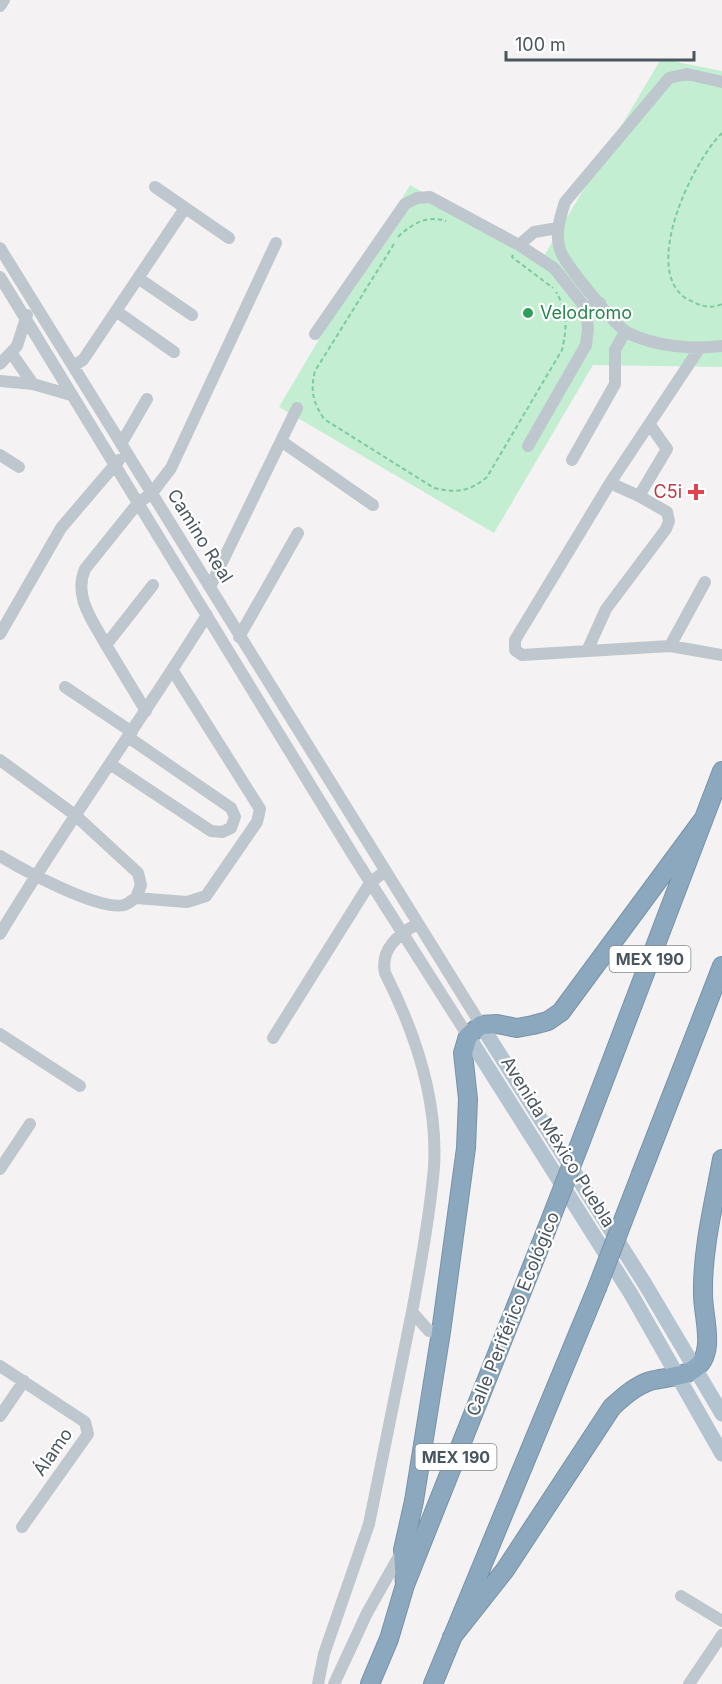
<svg xmlns="http://www.w3.org/2000/svg" width="722" height="1684" font-family="Inter,sans-serif">
	<style>
		.green { fill: #c3eed1 }
		.lines { fill: none; stroke-linecap: round; stroke-linejoin: round }
		.highway-casing { stroke: #7793a9; stroke-width: 20 }
		.path { stroke: #7ccb9e; stroke-width: 2; stroke-dasharray: 4.5 3; stroke-linecap: butt }
		.minor { stroke: #bec7cd; stroke-width: 12 }
		.major { stroke: #b3c3cf; stroke-width: 15 }
		.highway { stroke: #8ca8be; stroke-width: 18 }
		.highway-bridge-casing { stroke: #7793a9; stroke-width: 20; stroke-linecap: butt }
		.highway-bridge { stroke: #8ca8be; stroke-width: 18 }
		.leisure-dot { fill: #2e9e5b; stroke: #fff; stroke-width: 2 }
		.health-dot { fill: #e0444e; stroke: #fff; stroke-width: 2 }
		.labels { text-anchor: middle; stroke-width: 4.5; stroke-linejoin: round; paint-order: stroke }
		.shield { fill: #fff; stroke: #80898f; stroke-width: 1.5 }
		.shield-label { font-size: 16px; font-weight: bold; fill: #4a565f }
		.leisure-label { font-size: 18px; fill: #27864d; stroke: #fff; text-anchor: start }
		.health-label { font-size: 18px; fill: #be3a42; stroke: #fff; text-anchor: end }
		.street-label { font-size: 18px; fill: #4a565f; stroke: #fff }
	</style>
	<rect width="100%" height="100%" fill="#f4f2f2"/>
	<path class="green" d="M 661,59 L 722,71 L 722,367 L 593,365 L 494,533 L 279,407 L 410,185 L 541,261 Z"/>
	<g class="lines">
		<defs>
			<path id="highway" d="M 579,1146 L 722,771
				M 641,1174 L 722,966
				M 405,1585 L 403,1550 L 414,1501 L 441,1332 L 466,1148 L 468,1099 L 463,1053 L 468,1036 L 481,1025 L 497,1024 L 517,1028 L 533,1025 L 548,1021 L 561,1012 L 702,821
				M 452,1637 L 505,1570 L 612,1407 C 623,1397 635,1386 650,1381 C 664,1377 682,1378 694,1369 C 717,1355 703,1317 703,1295 C 702,1250 714,1203 722,1159
				M 370,1684 L 389,1639 L 405,1585 L 546,1231
				M 433,1684 L 597,1288"/>
		</defs>
		<use href="#highway" class="highway-casing"/>
		<path class="path" d="M 722,133 C 693,161 640,270 687,299 C 699,305 709,310 722,304
			M 398,237 C 413,223 427,215 446,221
			M 394,244 L 315,371 C 310,391 313,402 324,419 L 434,488 C 457,493 469,492 487,477 L 562,350 C 567,328 568,312 556,292
			M 513,255 L 512,257 L 553,288"/>
		<path class="minor" d="M 0,6 L 4,0
			M 722,82 L 687,74 L 669,78 L 565,202 C 560,218 554,235 561,252 C 566,265 615,326 628,333 C 655,346 692,350 722,346
			M 155,187 L 229,238
			M 519,245 L 534,232 L 558,228
			M 0,248 L 481,1025
			M 0,277 L 353,855 L 468,1036
			M 138,278 L 192,315
			M 116,311 L 174,352
			M 315,334 L 405,204 L 417,198 L 430,197 L 519,245 L 554,268 L 585,307 L 600,303
			M 699,349 L 610,483 L 515,640 L 515,650 L 522,655 L 670,646 L 705,582
			M 12,354 L 33,384
			M 0,364 L 17,346 L 27,315
			M 73,366 L 83,360 L 185,208
			M 0,381 L 33,384 L 71,395
			M 281,441 L 373,505
			M 121,444 L 147,399
			M 528,446 L 586,345 L 588,328 L 585,307
			M 0,455 L 19,467
			M 572,460 L 615,384 L 615,350 L 625,332
			M 639,496 L 667,449 L 650,425
			M 210,587 L 297,408
			M 0,634 L 61,528 L 119,460
			M 239,637 L 298,533
			M 106,645 C 93,621 73,597 85,569 L 138,503 L 152,493 L 171,468 L 276,243
			M 670,646 L 722,655
			M 587,651 L 606,609 L 666,529 L 669,521 L 667,512 L 639,496 L 610,483
			M 65,687 L 132,732
			M 146,711 L 106,645 L 153,585
			M 0,760 L 75,815 L 138,873 L 141,885 L 136,898 C 132,900 128,904 124,905 C 99,911 23,870 0,856
			M 110,764 L 211,831 L 222,832 L 231,828 L 235,817 L 231,808 L 128,737
			M 136,898 L 187,902 L 206,896 L 257,822 L 260,809 L 173,671
			M 417,924 C 398,935 380,949 385,973 C 415,1032 438,1099 434,1167 C 430,1215 421,1264 412,1312 L 429,1331 L 441,1332
			M 0,934 C 65,825 140,723 207,615
			M 0,1034 L 80,1086
			M 273,1038 L 370,883 L 385,871
			M 0,1169 L 30,1124
			M 0,1366 L 85,1422 L 88,1434 L 22,1527
			M 0,1416 L 24,1381
			M 681,1596 L 722,1621
			M 318,1684 L 324,1654 L 369,1524 L 412,1312
			M 334,1684 L 367,1613 L 402,1551
			M 689,1684 L 722,1635"/>
		<path class="major" d="M 481,1025 L 645,1284 L 722,1414
			M 468,1036 L 631,1294 L 722,1454"/>
		<use href="#highway" class="highway"/>
		<defs>
			<path id="highway-bridge" d="M 546,1231 L 579,1146
				M 597,1288 L 641,1174"/>
		</defs>
		<use href="#highway-bridge" class="highway-bridge-casing"/>
		<use href="#highway-bridge" class="highway-bridge"/>
	</g>
	<circle class="leisure-dot" cx="528" cy="313" r="6"/>
	<path class="health-dot" d="M693 483h6v6h6v6h-6v6h-6v-6h-6v-6h6z"/>
	<g class="labels">
		<g class="shield">
			<rect x="609.5" y="946" width="81" height="26" rx="4.5"/>
			<rect x="415.5" y="1444" width="81" height="26" rx="4.5"/>
		</g>
		<g class="shield-label">
			<text x="650" y="965">MEX 190</text>
			<text x="456" y="1463">MEX 190</text>
		</g>
		<g class="leisure-label">
			<text x="540" y="319">Velodromo</text>
		</g>
		<g class="health-label">
			<text x="682" y="498">C5i</text>
		</g>
		<g class="street-label">
			<text transform="translate(200 536) rotate(58)" y="6">Camino Real</text>
			<text transform="translate(558 1142) rotate(58)" y="6">Avenida México Puebla</text>
			<text transform="translate(513 1314) rotate(-68)" y="6">Calle Periférico Ecológico</text>
			<text transform="translate(53 1452) rotate(-55)" y="6">Álamo</text>
		</g>
	</g>
	<path d="M506 51v9h188v-9" fill="none" stroke="#4a565f" stroke-width="3"/>
	<text x="515" y="51" font-size="18" fill="#4a565f" stroke="#ffffff" stroke-width="4.5" paint-order="stroke">100 m</text>
</svg>
